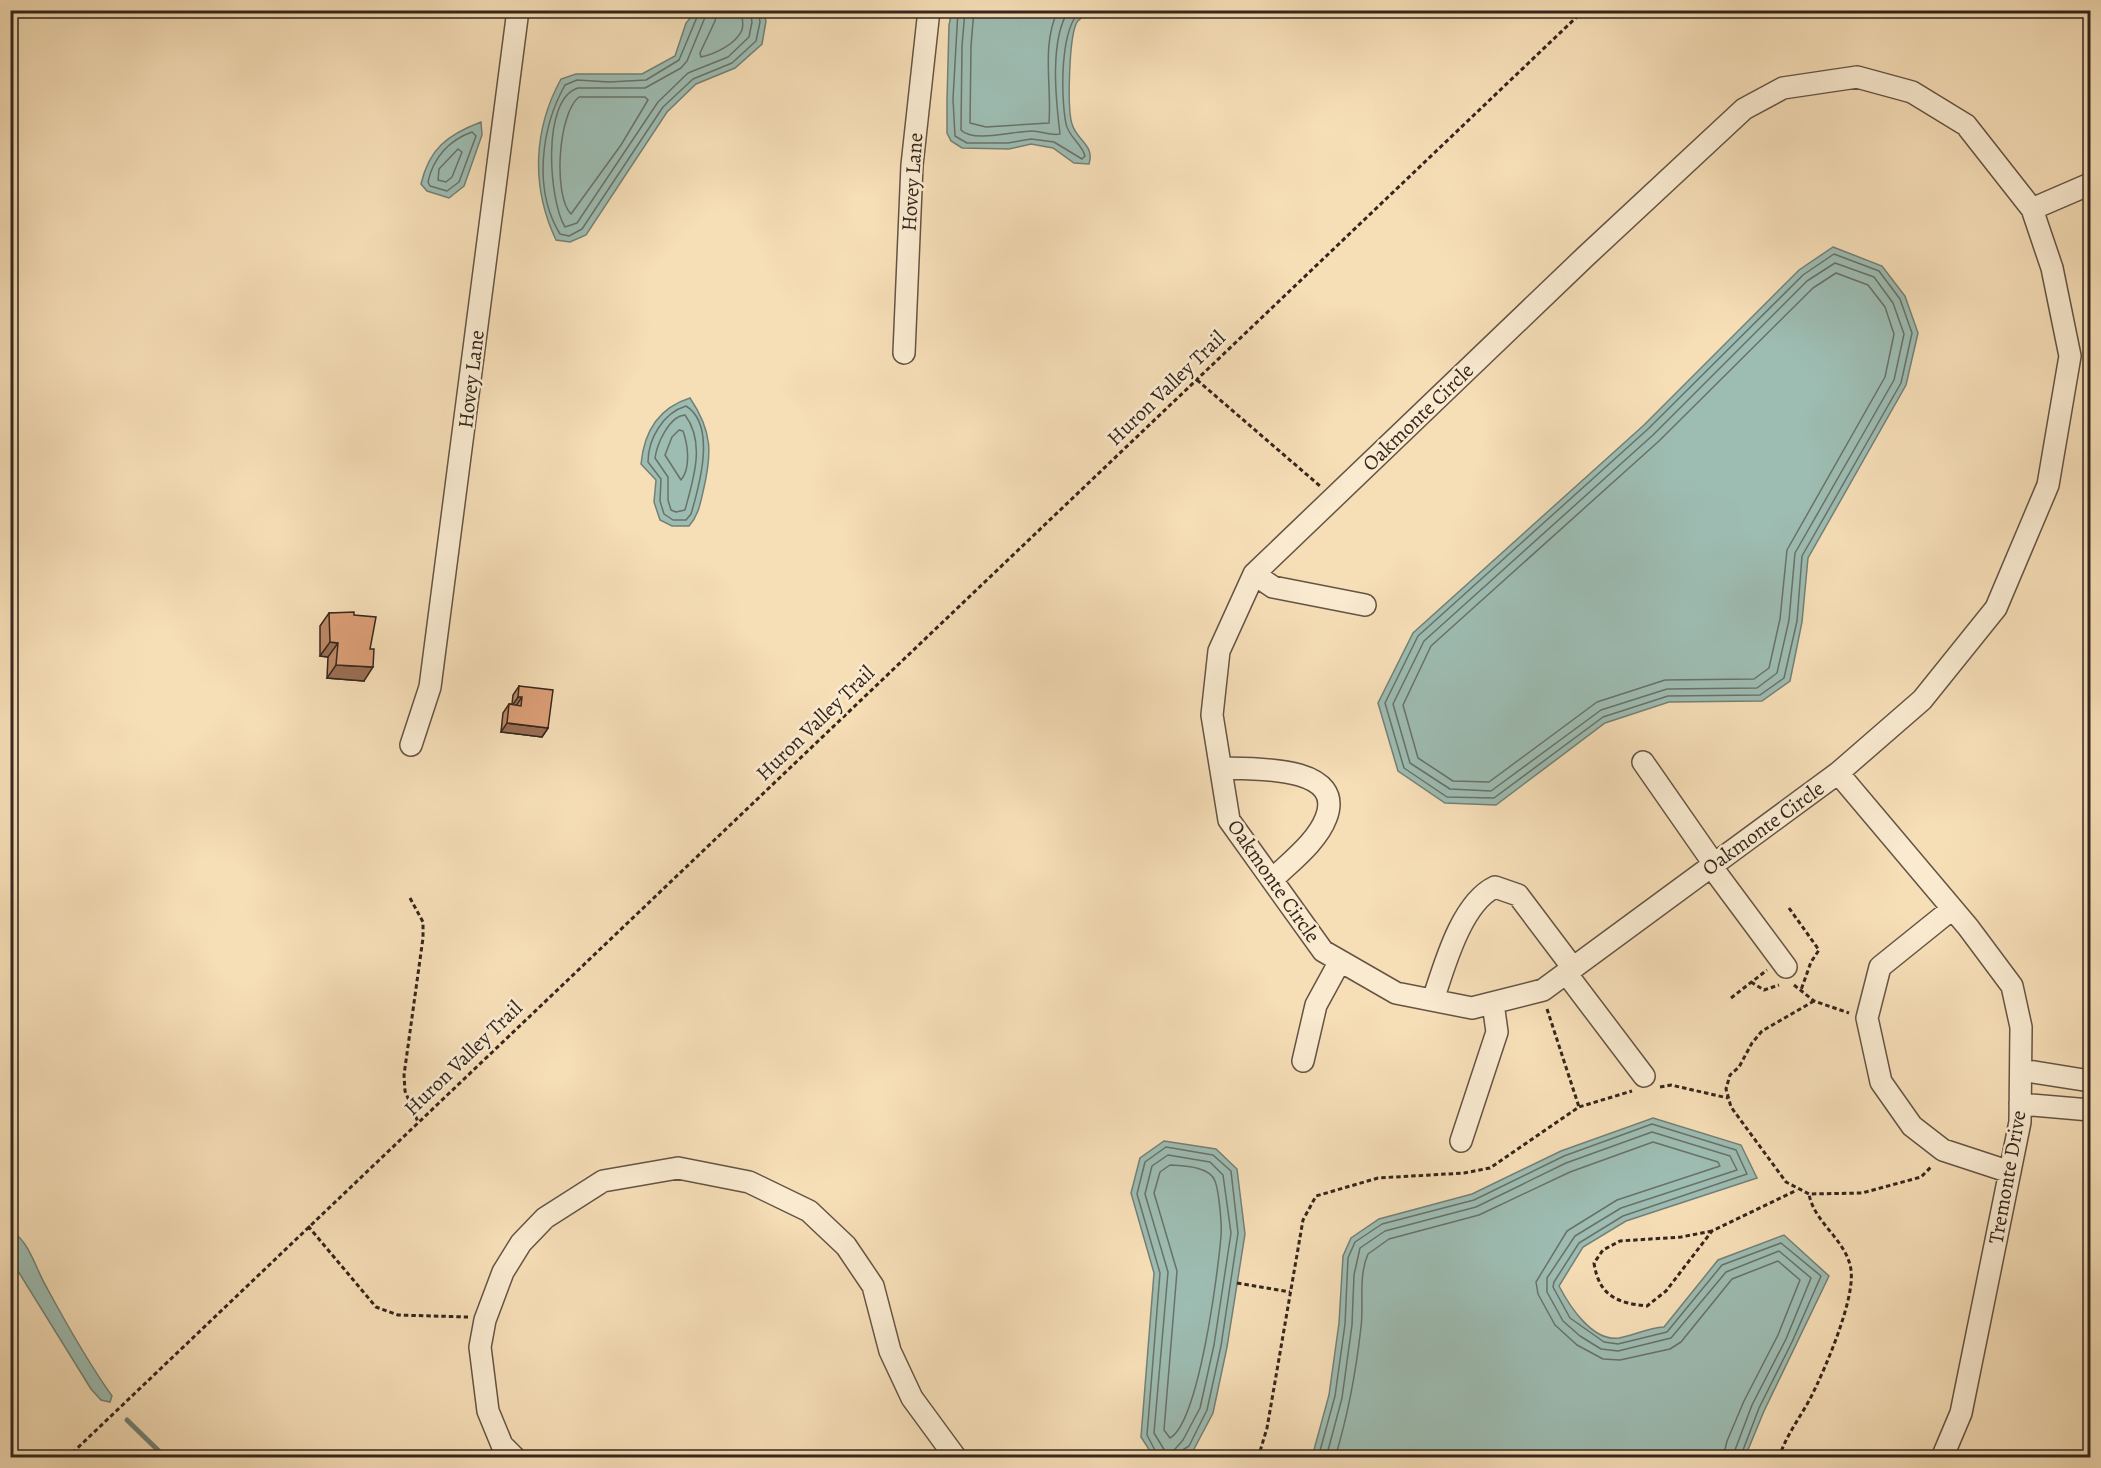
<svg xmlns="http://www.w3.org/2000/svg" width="2101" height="1468" font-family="Alegreya,serif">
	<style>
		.water { fill: #9dbcb2; stroke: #738076; stroke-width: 1.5 }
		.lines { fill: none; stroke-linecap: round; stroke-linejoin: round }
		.shore { stroke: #697168; stroke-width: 1.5 }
		.stream { stroke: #738076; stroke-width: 5 }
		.minor-casing { stroke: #655444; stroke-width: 24 }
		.path { stroke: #35261d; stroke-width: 3; stroke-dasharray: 4.5 3; stroke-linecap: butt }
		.minor { stroke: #f9ead0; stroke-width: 21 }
		.wall { fill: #be8966; stroke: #35261d; stroke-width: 1.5 }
		.shaded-wall { fill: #9b6f53; stroke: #35261d; stroke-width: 1.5 }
		.building { fill: #dd9f77; stroke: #35261d; stroke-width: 1.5 }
		.labels { text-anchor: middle; stroke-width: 5; stroke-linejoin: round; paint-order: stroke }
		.street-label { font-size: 21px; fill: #35261d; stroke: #f9ead0 }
	</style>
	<rect width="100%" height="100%" fill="#f6deb7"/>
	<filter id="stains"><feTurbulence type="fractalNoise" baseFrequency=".00333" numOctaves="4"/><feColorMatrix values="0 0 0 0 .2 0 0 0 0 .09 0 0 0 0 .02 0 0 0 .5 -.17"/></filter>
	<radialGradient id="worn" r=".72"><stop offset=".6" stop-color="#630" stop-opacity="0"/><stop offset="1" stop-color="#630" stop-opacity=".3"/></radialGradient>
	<path class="water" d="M 696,11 L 763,11 L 766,21 L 762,44 L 735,68 L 696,84 L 667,112 L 586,235 L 570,242 L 556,240 C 531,187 533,130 561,79 L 576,74 L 642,74 L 675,56 L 686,23 Z
		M 952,11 L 1091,11 C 1087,15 1081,17 1077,22 C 1069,36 1067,108 1072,124 C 1077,141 1095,145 1089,164 L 1074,163 L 1053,148 L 1031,144 L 1009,149 L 962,148 L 951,141 L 947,133 L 947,100 L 949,25 Z
		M 481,122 L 482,135 L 464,186 L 449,198 L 427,191 L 421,184 C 429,149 447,135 481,122 Z
		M 1833,247 L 1882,266 L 1905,296 L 1918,333 L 1906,385 L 1808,558 L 1802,622 L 1790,681 L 1762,701 L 1669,702 L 1605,723 L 1496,805 L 1445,803 L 1398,771 L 1378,703 L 1413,633 L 1644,425 L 1799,270 Z
		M 690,398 C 713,432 712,454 703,492 C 700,505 698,516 689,526 L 672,526 L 660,520 L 654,502 L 656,480 L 641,464 C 644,432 658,408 690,398 Z
		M 1653,1118 L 1741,1145 L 1757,1178 L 1626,1221 L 1583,1247 L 1559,1286 C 1569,1305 1592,1342 1619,1338 C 1634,1335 1648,1328 1664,1327 L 1718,1260 L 1784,1235 L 1829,1276 L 1764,1411 L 1745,1457 L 1312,1457 L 1329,1395 L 1339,1323 L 1343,1256 L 1351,1238 L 1379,1219 L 1472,1194 L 1561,1151 Z
		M 1164,1141 L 1216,1149 L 1237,1169 L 1245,1234 L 1227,1347 L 1213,1413 L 1193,1451 L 1181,1457 L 1154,1457 L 1141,1437 L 1154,1273 L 1131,1193 L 1140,1158 Z
		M 11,1230 C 31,1244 35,1268 47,1288 C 67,1325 87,1361 112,1396 L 110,1402 L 101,1400 L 91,1389 L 13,1263 L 11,1257 Z"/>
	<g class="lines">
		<path class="shore" d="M 700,10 L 679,60 L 646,80 L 609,82 L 577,80 L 565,85 C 541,128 533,190 560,234 L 569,236 L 582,229 L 663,107 L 693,79 L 732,63 L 756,41 L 760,22 L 758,10
			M 708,10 L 687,61 L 681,68 L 645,88 L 578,88 C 541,99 549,201 565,227 L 577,223 L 658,102 L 688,73 L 728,57 L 749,37 L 752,22 L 750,10
			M 717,10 L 715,21 L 700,53 L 701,57 C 715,54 736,44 742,30 C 744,24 742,17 741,10
			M 958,10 L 953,99 L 955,136 L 967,143 L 1008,143 L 1031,139 L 1054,142 L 1082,159 L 1085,156 C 1082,144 1068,136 1066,124 C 1061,98 1059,26 1082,10
			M 965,10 L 962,46 L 961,130 C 973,143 1015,131 1032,131 C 1041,131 1051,136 1060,134 C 1056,101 1049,39 1069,10
			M 974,10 L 971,46 L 970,123 L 986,127 L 1049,123 C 1052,85 1041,46 1058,10
			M 579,97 L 645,97 L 648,100 L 621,145 L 571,214 C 553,196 558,113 579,97 Z
			M 472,132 L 476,136 L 459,182 L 447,191 L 430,186 L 428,182 C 433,158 449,140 472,132 Z
			M 458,149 L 462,152 L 452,177 L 446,182 L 438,180 L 439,169 Z
			M 1834,254 L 1879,271 L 1900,299 L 1912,333 L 1901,383 L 1802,556 L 1797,621 L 1784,678 L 1760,695 L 1668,696 L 1603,717 L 1494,798 L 1447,797 L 1404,768 L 1385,703 L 1418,636 L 1648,429 L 1803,275 Z
			M 1835,263 L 1874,277 L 1893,303 L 1904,334 L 1894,380 L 1795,553 L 1789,620 L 1777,673 L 1757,688 L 1667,689 L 1601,710 L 1491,791 L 1450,789 L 1410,763 L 1393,704 L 1424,641 L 1653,435 L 1807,281 Z
			M 1836,273 L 1868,285 L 1885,307 L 1894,334 L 1885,377 L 1787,550 L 1780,619 L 1769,668 L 1754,679 L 1665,680 L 1597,702 L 1489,782 L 1453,781 L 1418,758 L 1403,705 L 1431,646 L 1659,441 L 1813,288 Z
			M 686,406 C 717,425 699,487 691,514 L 686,520 L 673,520 L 664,514 L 660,501 L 661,479 L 648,462 C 648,439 663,413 686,406 Z
			M 685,415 C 706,443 693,480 685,510 L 676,512 L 671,510 L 668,500 L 668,477 L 655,458 C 657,444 669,416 685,415 Z
			M 679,430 L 683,431 C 688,445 691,468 681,480 L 665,455 L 672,437 Z
			M 1170,1165 C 1183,1166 1210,1166 1215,1181 C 1219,1191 1222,1225 1221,1236 C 1218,1272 1199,1422 1170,1438 L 1164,1430 L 1177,1271 L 1154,1193 L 1160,1172 Z
			M 1159,1458 L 1147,1435 L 1160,1273 L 1137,1194 L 1145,1162 L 1166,1147 L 1213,1155 L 1231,1171 L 1238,1233 L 1221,1346 L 1207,1410 L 1189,1446 L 1181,1451 L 1179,1458
			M 1166,1458 L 1168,1456 L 1154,1433 L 1168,1272 L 1145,1194 L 1152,1166 L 1168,1155 L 1210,1162 L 1223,1175 L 1231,1233 L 1214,1345 L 1200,1408 L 1183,1440 L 1169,1456 L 1172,1458
			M 1318,1458 L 1335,1396 L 1345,1324 L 1348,1258 L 1355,1242 L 1382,1224 L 1474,1200 L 1564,1156 L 1652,1124 L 1736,1150 L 1747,1174 L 1623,1216 L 1579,1243 L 1554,1282 L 1553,1287 L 1570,1318 L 1604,1342 L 1618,1344 L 1667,1332 L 1722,1265 L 1781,1243 L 1821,1276 L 1792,1342 L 1759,1408 L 1740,1458
			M 1326,1458 L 1342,1398 L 1352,1325 L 1354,1275 L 1360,1248 L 1385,1231 L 1476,1207 L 1566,1163 L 1652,1132 L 1730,1156 L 1737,1170 L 1621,1208 L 1575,1236 L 1547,1278 L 1547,1292 L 1563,1321 L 1580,1336 L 1601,1349 L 1618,1351 L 1671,1338 L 1726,1272 L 1779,1251 L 1811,1278 L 1786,1339 L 1752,1405 L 1732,1458
			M 1335,1458 C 1348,1415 1356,1372 1361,1327 C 1364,1304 1358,1276 1368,1254 L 1389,1239 L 1479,1215 L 1570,1172 L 1653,1142 L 1718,1162 L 1720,1166 L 1617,1200 L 1567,1231 L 1536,1282 L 1538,1294 L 1555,1325 L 1577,1345 L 1603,1359 L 1620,1360 L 1670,1349 L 1681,1342 L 1732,1279 L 1778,1261 L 1800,1280 L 1778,1335 L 1744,1401 L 1727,1441 L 1723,1458"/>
		<path class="stream" d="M 127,1420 L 166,1458"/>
		<defs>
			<path id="minor" d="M 1857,77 L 1912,92 L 1966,125 L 2032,209 L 2052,268 L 2070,356 L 2048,485 L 1996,608 L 1922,700 L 1838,773 L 1543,990 L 1472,1008 L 1396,993 L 1323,951 L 1229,820 L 1212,715 L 1219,651 L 1254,574 L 1586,256 L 1744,109 L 1783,88 Z
				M 2032,209 L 2090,184
				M 904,353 L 912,165 L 929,10
				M 1254,574 L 1273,587 L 1365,605
				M 411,745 L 430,687 L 518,10
				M 1643,762 L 1714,864
				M 1221,768 C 1249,769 1347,764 1326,818 C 1317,842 1290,862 1272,880
				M 1838,773 L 1968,927 L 2012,986 L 2021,1027 L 2020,1122 L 1961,1413 L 1942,1458
				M 1711,866 L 1786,967
				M 1952,909 L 1880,967 L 1867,1018 L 1881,1082 L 1912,1126 L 1943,1150 L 2010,1172
				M 1566,973 L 1644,1076
				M 1433,1000 C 1444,967 1461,903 1495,887 L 1518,895 L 1573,968
				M 1303,1061 L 1316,1005 L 1340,961
				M 2021,1070 L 2090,1081
				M 2020,1104 L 2090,1110
				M 1461,1141 L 1497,1032 L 1493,1003
				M 515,1458 L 502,1445 L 488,1411 L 480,1347 L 485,1320 L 503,1272 L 521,1243 L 545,1218 L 603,1181 L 678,1168 L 749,1182 L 809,1211 L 846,1246 L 873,1286 L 890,1351 L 912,1398 L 956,1458"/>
		</defs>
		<use href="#minor" class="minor-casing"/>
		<path class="path" d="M 1197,380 L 1320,486
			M 410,898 L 423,922 L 423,938 L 404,1075 L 405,1091 L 418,1122
			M 1789,908 L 1819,950 L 1811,962 L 1801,990
			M 1751,982 L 1764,990 L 1779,985
			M 1794,985 L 1814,1001 L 1849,1013
			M 1731,998 L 1767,970
			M 1814,1001 L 1762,1031 L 1752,1043 L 1739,1067 L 1730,1075 L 1726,1089 L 1731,1107 L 1786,1182 L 1809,1194 L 1862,1193 L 1921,1177 L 1932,1166
			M 1547,1009 L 1579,1107
			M 1660,1087 L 1671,1085 L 1728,1098
			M 308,1226 L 376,1307 L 398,1315 L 468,1317
			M 1712,1231 L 1681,1237 L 1620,1241 L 1603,1250 L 1594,1263 C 1599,1296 1617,1303 1647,1306 L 1666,1291 L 1712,1231 L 1797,1190
			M 1237,1283 L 1290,1292
			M 67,1458 L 1584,10
			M 1258,1458 L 1267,1428 L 1303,1220 L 1316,1196 L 1378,1178 L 1464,1173 L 1490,1168 L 1579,1107 L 1632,1091
			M 1779,1458 C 1786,1435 1800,1418 1811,1397 C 1825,1369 1855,1300 1851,1270 C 1847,1240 1814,1223 1809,1194"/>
		<use href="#minor" class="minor"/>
	</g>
	<path class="wall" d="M 329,613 L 354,615 L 364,681 L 327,678 L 328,657 L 320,656 L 320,626 Z
		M 519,686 L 548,728 L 542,737 L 501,732 L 503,713 L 509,704 L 512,704 L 513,695 Z"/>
	<path class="shaded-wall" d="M 330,642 L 338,643 L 328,657 L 320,656 Z
		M 336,665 L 373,667 L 364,681 L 327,678 Z
		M 518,697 L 522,697 L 516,706 L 512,706 Z
		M 507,723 L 548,728 L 542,737 L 501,732 Z"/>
	<path class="building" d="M 354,612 L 354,615 L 376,617 L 370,649 L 374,649 L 373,667 L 336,665 L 338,643 L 330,642 L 329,613 Z
		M 519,686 L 553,690 L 548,728 L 507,723 L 509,704 L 521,706 L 522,697 L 518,697 Z"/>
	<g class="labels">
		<g class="street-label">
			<text transform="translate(912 182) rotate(-86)" y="7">Hovey Lane</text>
			<text transform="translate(471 379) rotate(-83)" y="7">Hovey Lane</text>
			<text transform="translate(1166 388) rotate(-44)" y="7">Huron Valley Trail</text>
			<text transform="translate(1418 417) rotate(-44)" y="7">Oakmonte Circle</text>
			<text transform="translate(815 723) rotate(-44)" y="7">Huron Valley Trail</text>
			<text transform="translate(1763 828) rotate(-36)" y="7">Oakmonte Circle</text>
			<text transform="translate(1274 881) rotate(55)" y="7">Oakmonte Circle</text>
			<text transform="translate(463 1058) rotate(-44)" y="7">Huron Valley Trail</text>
			<text transform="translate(2007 1177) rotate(-80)" y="7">Tremonte Drive</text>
		</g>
	</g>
	<rect width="2101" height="1468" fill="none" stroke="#f6deb7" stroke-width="36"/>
	<rect x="12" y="12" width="2077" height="1444" fill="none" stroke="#35261d" stroke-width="3"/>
	<rect x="18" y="18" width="2065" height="1432" fill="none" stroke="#35261d" stroke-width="1.5"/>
	<rect width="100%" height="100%" filter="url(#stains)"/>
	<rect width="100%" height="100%" fill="url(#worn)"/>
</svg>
